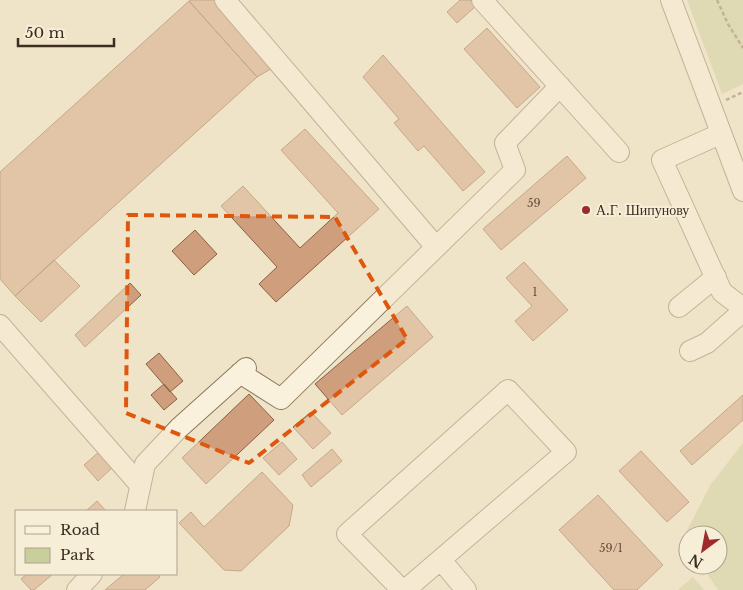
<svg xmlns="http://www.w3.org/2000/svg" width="743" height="590" font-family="'Libre Baskerville',serif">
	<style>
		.green { fill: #c9cf9b }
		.building { fill: #cf9f7d; stroke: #8d5f41 }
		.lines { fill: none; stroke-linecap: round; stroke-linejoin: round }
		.minor-casing { stroke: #8d765c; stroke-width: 22 }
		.path { stroke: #8d765c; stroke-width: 2.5; stroke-dasharray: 4 2.5; stroke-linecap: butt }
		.minor { stroke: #faf1dc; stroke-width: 20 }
		.marked { fill: none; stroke: #df570d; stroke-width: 4; stroke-dasharray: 10 6; stroke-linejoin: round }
		.poi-dot { fill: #9e2a2b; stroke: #f7eed8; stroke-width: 2 }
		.labels { text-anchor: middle; stroke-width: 4; stroke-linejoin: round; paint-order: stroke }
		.number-label { font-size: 11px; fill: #624a37 }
		.poi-label { font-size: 14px; fill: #3d2e20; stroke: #f7eed8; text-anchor: start }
	</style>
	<rect width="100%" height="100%" fill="#f0e4c8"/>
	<path class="green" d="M 687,0 L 743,0 L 743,84 L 722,94 Z
		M 743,443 L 743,590 L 718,590 L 701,565 L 718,565 L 718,535 L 688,535 L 688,545 L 683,538 L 711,484 Z
		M 693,577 L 704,590 L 678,590 Z"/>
	<path class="building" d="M 191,0 L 217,0 L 276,66 L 257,77 L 189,1 Z
		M 460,0 L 470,0 L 476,6 L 457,23 L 447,12 Z
		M 189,1 L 257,77 L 15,296 L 0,279 L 0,172 Z
		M 487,28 L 540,87 L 517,108 L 464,49 Z
		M 383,55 L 485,172 L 463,191 L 424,146 L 418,151 L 394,123 L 399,119 L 363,77 Z
		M 305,129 L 379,209 L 276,302 L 259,284 L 277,267 L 221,206 L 243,186 L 300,248 L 338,213 L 281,150 Z
		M 567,156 L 586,178 L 501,250 L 483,229 Z
		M 195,230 L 217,254 L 194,275 L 172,251 Z
		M 54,260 L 80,286 L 41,322 L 15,296 Z
		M 524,262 L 568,310 L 533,341 L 515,321 L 532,306 L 506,278 Z
		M 130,283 L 141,295 L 85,347 L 75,335 Z
		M 407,306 L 433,337 L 342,415 L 315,384 Z
		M 159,353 L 183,381 L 170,392 L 146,364 Z
		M 164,384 L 177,399 L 164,410 L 151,395 Z
		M 249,394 L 274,420 L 206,484 L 182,458 Z
		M 743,395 L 743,420 L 692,465 L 680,451 Z
		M 311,412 L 331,433 L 313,449 L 293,427 Z
		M 282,442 L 297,459 L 279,475 L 263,458 Z
		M 332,449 L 342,461 L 311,487 L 302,475 Z
		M 100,451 L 114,466 L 98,481 L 84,465 Z
		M 641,451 L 689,502 L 667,522 L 619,471 Z
		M 262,472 L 293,505 L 289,526 L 241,571 L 224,570 L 179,523 L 191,512 L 204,527 Z
		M 598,495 L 663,565 L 637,590 L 614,590 L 559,530 Z
		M 97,501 L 106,511 L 86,511 Z
		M 27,574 L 53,574 L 34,590 L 31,590 L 21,579 Z
		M 124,574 L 157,574 L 160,577 L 145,590 L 105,590 Z"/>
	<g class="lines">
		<defs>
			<path id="minor" d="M 225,0 L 436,247
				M 482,0 L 619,152
				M 671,0 L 743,191
				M 720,134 L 662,160 L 722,292 L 743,308
				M 679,307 L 716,277
				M 0,325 L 140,485
				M 690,351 L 707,343 L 743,311
				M 240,373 L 281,399 L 515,170 L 505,143 L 560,86
				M 135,511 L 145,464 L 179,428 L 246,368
				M 441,560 L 466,590
				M 77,590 L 92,574
				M 402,590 L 347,534 L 508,390 L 566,452 L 405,590"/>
		</defs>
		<use href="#minor" class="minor-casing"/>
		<path class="path" d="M 717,0 L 728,24 L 743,48
			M 726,100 L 743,92"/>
		<use href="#minor" class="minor"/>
	</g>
	<path d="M0 0H743V590H0ZM 128,215 L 335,217 L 407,339 L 249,463 L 126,413 Z" fill="#f0e4c8" fill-opacity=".55" fill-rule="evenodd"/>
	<path class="marked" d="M 128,215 L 335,217 L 407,339 L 249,463 L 126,413 Z"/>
	<circle class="poi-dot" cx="586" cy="210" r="5"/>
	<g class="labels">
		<g class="number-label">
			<text x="534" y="207">59</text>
			<text x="535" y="296">1</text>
			<text x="611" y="552">59/1</text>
		</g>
		<g class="poi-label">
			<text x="596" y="215">А.Г. Шипунову</text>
		</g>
	</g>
	<rect x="15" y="510" width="162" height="65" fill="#f7eed8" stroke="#ada18e"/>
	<rect x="25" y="526" width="25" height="8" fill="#faf1dc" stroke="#ada18e"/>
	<text x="60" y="535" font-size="15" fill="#3d2e20">Road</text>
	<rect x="25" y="548" width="25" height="15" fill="#c9cf9b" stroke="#ada18e"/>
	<text x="60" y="560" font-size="15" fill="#3d2e20">Park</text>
	<g transform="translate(703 550) rotate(212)"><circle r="24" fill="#f7eed8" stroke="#ada18e"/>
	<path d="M0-4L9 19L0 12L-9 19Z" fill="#9e2a2b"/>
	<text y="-8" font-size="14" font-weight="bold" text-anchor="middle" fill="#3d2e20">N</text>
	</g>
	<path d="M18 38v8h96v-8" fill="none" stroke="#3d2e20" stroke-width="2.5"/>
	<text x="25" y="38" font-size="15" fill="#3d2e20" stroke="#f7eed8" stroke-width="4" paint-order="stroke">50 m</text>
</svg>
